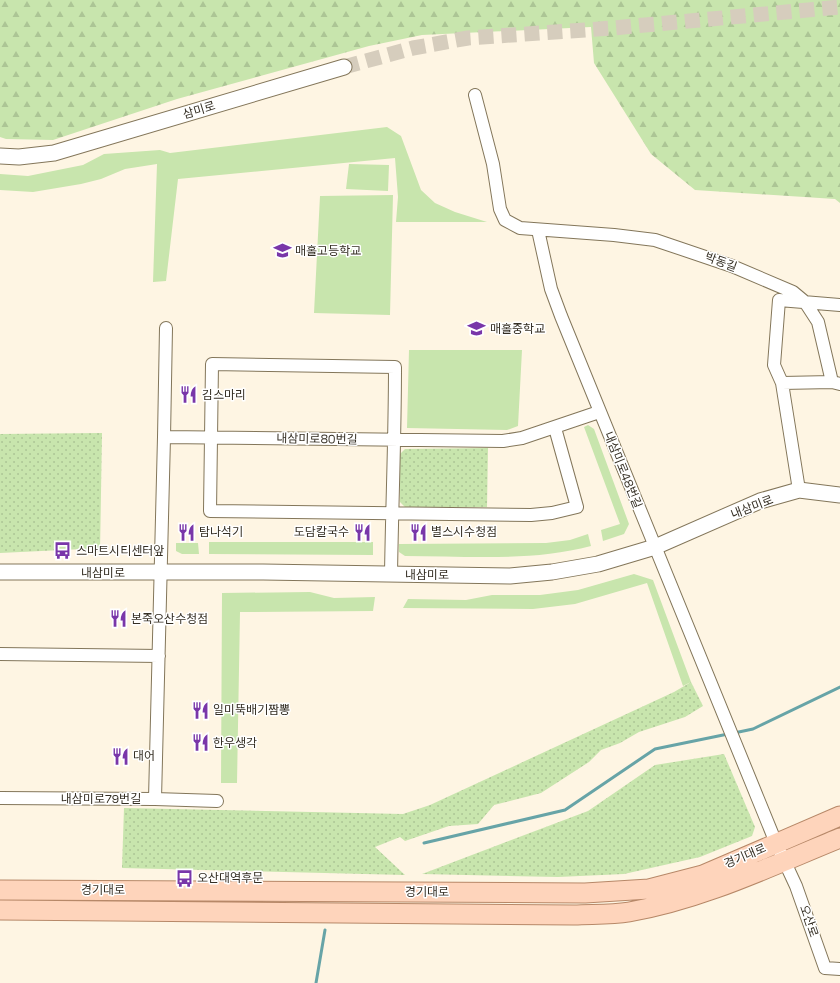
<svg xmlns="http://www.w3.org/2000/svg" width="840" height="983" font-family="'Space Grotesk','Noto Sans KR',sans-serif">
	<style>
		.grass { fill: #c8e5ad }
		.forest { fill: url(#forest-firs) }
		.park { fill: url(#park-dots) }
		.lines { fill: none; stroke-linecap: round; stroke-linejoin: round }
		.stream { stroke: #67a4a7; stroke-width: 3 }
		.tertiary-tunnel { stroke: #d6cdbd; stroke-width: 15; stroke-dasharray: 15 8; stroke-linecap: butt }
		.minor-casing { stroke: #83765a; stroke-width: 14 }
		.tertiary-casing { stroke: #83765a; stroke-width: 17 }
		.primary-casing { stroke: #b78868; stroke-width: 21 }
		.minor { stroke: #fff; stroke-width: 12 }
		.tertiary { stroke: #fff; stroke-width: 15 }
		.primary { stroke: #fed4bb; stroke-width: 19 }
		.labels { text-anchor: middle; stroke-width: 3; stroke-linejoin: round; paint-order: stroke }
		.street-label { font-size: 12px; fill: #342e23; stroke: #fff }
		.poi-label { font-size: 12px; fill: #342e23; stroke: #fff; text-anchor: start }
	</style>
	<defs>
		<pattern id="forest-firs" width="22" height="20" patternUnits="userSpaceOnUse"><rect width="22" height="20" fill="#c8e5ad"/><path d="M5 1l3.5 6h-7zM16 11l3.5 6h-7z" fill="#acc595"/></pattern>
		<pattern id="park-dots" width="8" height="8" patternUnits="userSpaceOnUse"><rect width="8" height="8" fill="#c8e5ad"/><path d="M2 2h.1M6 6h.1" fill="none" stroke="#acc595" stroke-width="1.8" stroke-linecap="round"/></pattern>
	</defs>
	<rect width="100%" height="100%" fill="#fef5e3"/>
	<path class="grass" d="M 387,127 L 401,136 L 421,190 L 435,203 L 455,212 L 487,222 L 396,222 L 398,197 L 395,158 L 178,179 L 166,281 L 153,282 L 157,164 L 125,169 L 101,179 L 81,184 L 33,192 L 0,190 L 0,174 L 28,176 L 83,165 L 104,154 L 160,150 L 170,153 Z
		M 349,164 L 389,165 L 388,191 L 346,189 Z
		M 393,195 L 390,315 L 314,313 L 320,196 Z
		M 409,350 L 522,350 L 518,426 L 507,430 L 407,428 Z
		M 588,425 L 594,429 L 629,524 L 624,534 L 603,541 L 601,530 L 620,524 L 584,427 Z
		M 588,534 L 591,546 C 531,562 466,556 405,556 L 399,552 L 399,544 L 546,543 L 570,540 Z
		M 209,542 L 373,542 L 373,555 L 209,554 Z
		M 176,543 L 198,543 L 199,554 L 182,554 L 176,551 Z
		M 634,574 L 653,580 L 691,682 L 683,686 L 647,583 L 575,604 L 533,609 L 403,608 L 408,599 L 466,600 L 492,595 L 540,595 L 578,590 Z
		M 310,592 L 334,598 L 375,597 L 373,611 L 240,612 L 237,783 L 221,783 L 222,593 Z"/>
	<path class="forest" d="M 0,0 L 840,0 L 840,203 L 835,199 L 695,190 L 651,154 L 594,63 L 591,27 L 422,35 L 369,46 L 177,99 L 53,140 L 6,139 L 0,137 Z"/>
	<path class="park" d="M 102,433 L 100,552 L 83,549 L 0,553 L 0,434 Z
		M 488,448 L 487,507 L 405,507 L 400,502 L 400,454 L 405,449 Z
		M 691,682 L 703,706 L 685,717 L 639,732 L 620,743 L 601,750 L 589,762 L 541,793 L 494,805 L 478,824 L 449,826 L 405,841 L 400,837 L 375,847 L 405,875 L 122,868 L 124,808 L 403,814 L 430,805 L 674,692 Z
		M 724,754 L 755,827 L 752,836 L 700,857 L 624,874 L 558,877 L 422,874 L 588,811 L 655,765 Z"/>
	<g class="lines">
		<path class="stream" d="M 734,733 L 753,729 L 840,687
			M 424,843 L 565,810 L 655,749 L 728,734
			M 316,983 L 325,930"/>
		<path class="tertiary-tunnel" d="M 344,67 L 413,48 L 468,38 L 613,28 L 840,7"/>
		<defs>
			<path id="minor" d="M 475,95 L 493,164 L 500,209 L 505,220 L 520,228 L 614,235 L 655,240 L 732,266 L 793,292 L 805,302 L 818,322 L 832,382 L 840,384
				M 538,230 L 551,289 L 561,316 L 776,843 L 796,886 L 825,968 L 840,969
				M 782,383 L 774,365 L 779,300 L 840,305
				M 164,437 L 166,328
				M 799,490 L 782,383 L 832,382
				M 391,575 C 392,505 395,436 395,367 L 212,364 L 210,511 L 531,515 L 552,513 L 577,507 L 555,428
				M 0,654 L 159,656
				M 0,798 L 155,799 L 164,437 L 503,441 L 522,438 L 599,412
				M 155,799 L 217,801"/>
			<path id="tertiary" d="M 0,156 L 19,157 L 54,153 L 344,67
				M 0,572 L 263,572 L 510,576 L 552,572 L 598,564 L 655,547 L 760,501 L 799,490 L 840,495"/>
			<path id="primary" d="M 0,890 L 585,893 L 649,889 L 703,875 L 840,816
				M 0,910 L 574,915 C 592,914 611,915 629,912 C 703,899 771,866 840,838"/>
		</defs>
		<use href="#minor" class="minor-casing"/>
		<use href="#tertiary" class="tertiary-casing"/>
		<use href="#primary" class="primary-casing"/>
		<use href="#minor" class="minor"/>
		<use href="#tertiary" class="tertiary"/>
		<use href="#primary" class="primary"/>
	</g>
	<defs>
		<symbol id="school-bare" viewBox="-9 -9 18 18"><path d="M0-5L7-2L0 1L-7-2ZM-4 1L0 2.5L4 1V4Q0 6-4 4Z" fill="#7936a9" stroke="#fff" stroke-width="2.5" paint-order="stroke"/></symbol>
		<symbol id="restaurant-bare" viewBox="-9 -9 18 18"><path d="M-5-6h1v4h1v-4h1v4h1v-4h1v5L-1.5 .5V6h-2V.5L-5-1ZM5-6V6H3V1.5H1.5Q1.5-4 5-6Z" fill="#7936a9" stroke="#fff" stroke-width="2.5" paint-order="stroke"/></symbol>
		<symbol id="bus-bare" viewBox="-9 -9 18 18"><path d="M-5-6H5V4H4V6H2V4H-2V6H-4V4H-5ZM-3.5-4V0h7V-4ZM-3.5 1.2v1.5H-2V1.2ZM2 1.2v1.5H3.5V1.2Z" fill="#7936a9" stroke="#fff" stroke-width="2.5" paint-order="stroke"/></symbol>
	</defs>
	<g fill-rule="evenodd">
		<use href="#school-bare" x="270" y="238" width="25" height="25"/>
		<use href="#school-bare" x="464" y="316" width="25" height="25"/>
		<use href="#restaurant-bare" x="176" y="382" width="25" height="25"/>
		<use href="#restaurant-bare" x="174" y="520" width="25" height="25"/>
		<use href="#restaurant-bare" x="350" y="520" width="25" height="25"/>
		<use href="#restaurant-bare" x="406" y="520" width="25" height="25"/>
		<use href="#bus-bare" x="50" y="538" width="25" height="25"/>
		<use href="#restaurant-bare" x="106" y="606" width="25" height="25"/>
		<use href="#restaurant-bare" x="188" y="698" width="25" height="25"/>
		<use href="#restaurant-bare" x="188" y="730" width="25" height="25"/>
		<use href="#restaurant-bare" x="108" y="744" width="25" height="25"/>
		<use href="#bus-bare" x="172" y="866" width="25" height="25"/>
	</g>
	<g class="labels">
		<g class="street-label">
			<text transform="translate(199 110) rotate(-17)" y="4">삼미로</text>
			<text transform="translate(721 262) rotate(20)" y="4">박동길</text>
			<text transform="translate(317 439) rotate(1)" y="4">내삼미로80번길</text>
			<text transform="translate(623 470) rotate(68)" y="4">내삼미로48번길</text>
			<text transform="translate(752 507) rotate(-21)" y="4">내삼미로</text>
			<text x="103" y="577">내삼미로</text>
			<text x="427" y="579">내삼미로</text>
			<text x="101" y="803">내삼미로79번길</text>
			<text transform="translate(745 856) rotate(-23)" y="4">경기대로</text>
			<text x="103" y="894">경기대로</text>
			<text x="427" y="896">경기대로</text>
			<text transform="translate(809 921) rotate(71)" y="4">오산로</text>
		</g>
		<g class="poi-label">
			<text x="295" y="255">매홀고등학교</text>
			<text x="490" y="333">매홀중학교</text>
			<text x="202" y="399">김스마리</text>
			<text x="199" y="536">탐나석기</text>
			<text x="349" y="536" text-anchor="end">도담칼국수</text>
			<text x="431" y="536">별스시수청점</text>
			<text x="76" y="555">스마트시티센터앞</text>
			<text x="131" y="623">본죽오산수청점</text>
			<text x="213" y="714">일미뚝배기짬뽕</text>
			<text x="213" y="747">한우생각</text>
			<text x="133" y="760">대어</text>
			<text x="197" y="882">오산대역후문</text>
		</g>
	</g>
</svg>
